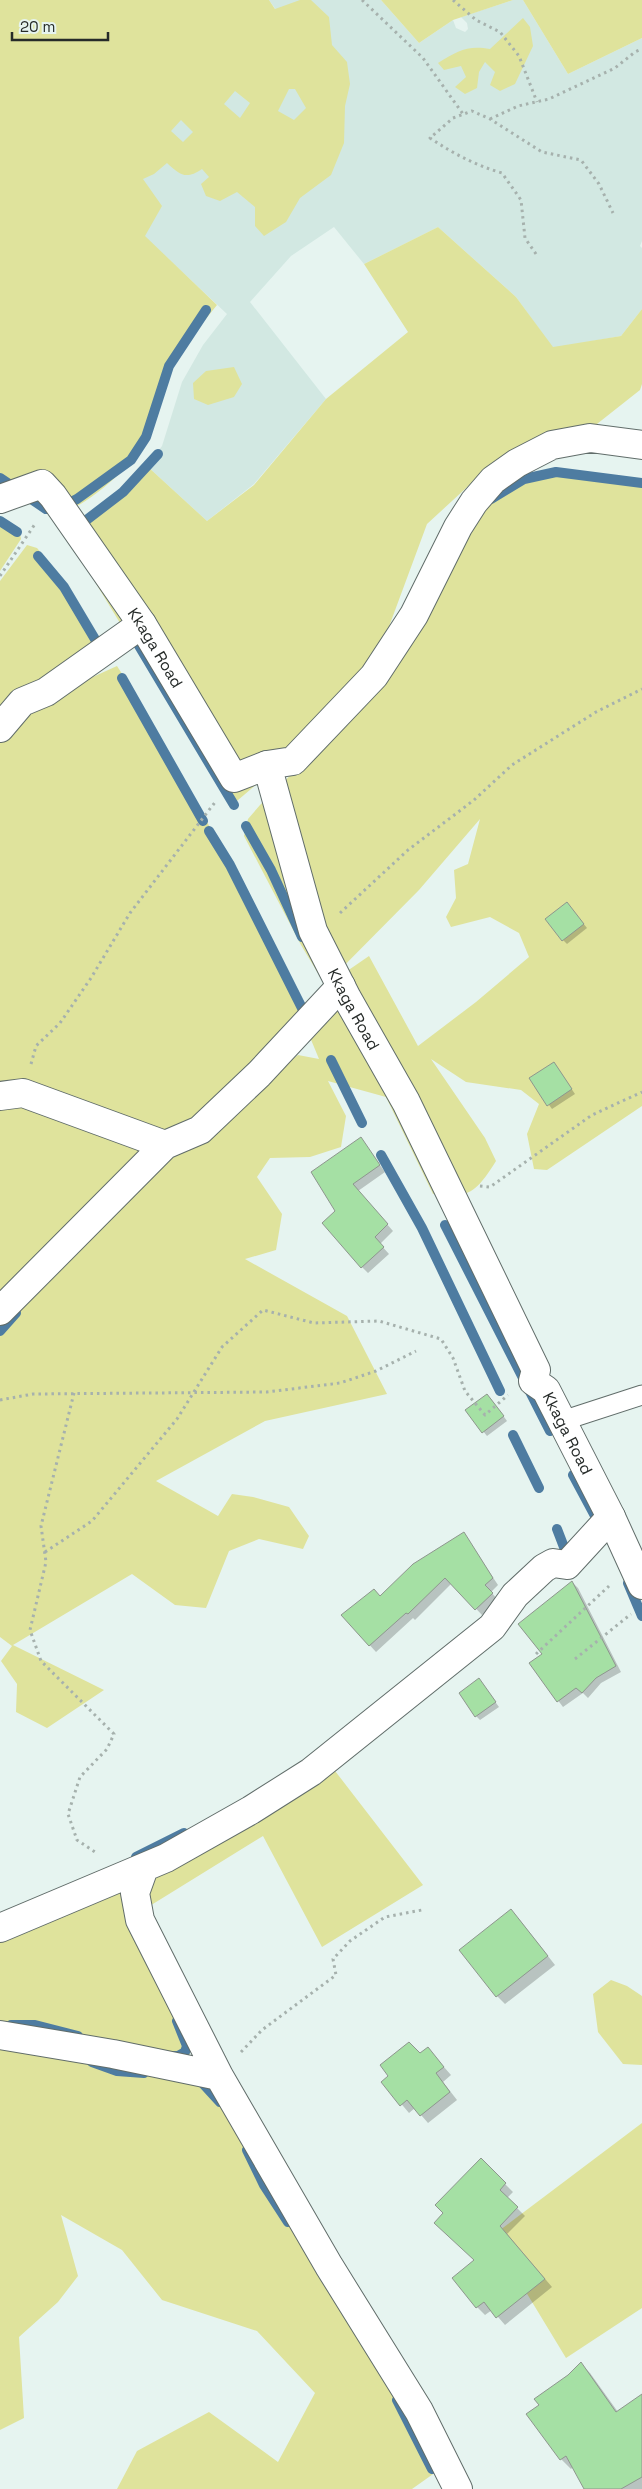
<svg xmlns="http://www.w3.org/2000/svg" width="642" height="2489" font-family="'Space Grotesk',sans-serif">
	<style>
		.built { fill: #d2e8e2 }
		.green { fill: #dfe39c; fill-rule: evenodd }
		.shadow { fill: #0003 }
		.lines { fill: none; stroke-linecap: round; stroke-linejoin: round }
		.stream { stroke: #4e7ca1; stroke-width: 10 }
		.building { fill: #a5e0a4; stroke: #8e968e }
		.service-casing { stroke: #616d6a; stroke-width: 21 }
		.minor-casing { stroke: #616d6a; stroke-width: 30 }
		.tertiary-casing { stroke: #616d6a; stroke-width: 30 }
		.path { stroke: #a6b1ad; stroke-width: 3; stroke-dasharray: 2.5 4; stroke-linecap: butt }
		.service { stroke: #fff; stroke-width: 19 }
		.minor { stroke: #fff; stroke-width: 28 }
		.tertiary { stroke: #fff; stroke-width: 28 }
		.labels { text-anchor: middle; stroke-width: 4.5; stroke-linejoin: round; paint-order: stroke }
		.street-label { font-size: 16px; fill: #262b29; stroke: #e6f4f0 }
	</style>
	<rect width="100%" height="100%" fill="#e6f4f0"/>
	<path class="built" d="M 269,0 L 381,0 L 419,43 L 453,20 L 456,28 L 465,32 L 468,29 L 467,23 L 461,17 L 513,0 L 523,0 L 568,74 L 642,38 L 642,241 L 640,246 L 642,248 L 642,309 L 621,336 L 553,348 L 516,297 L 438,227 L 364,264 L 334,227 L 291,256 L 250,302 L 326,399 L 254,484 L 207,521 L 147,466 L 162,446 L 182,382 L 203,345 L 227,314 L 144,236 L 161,206 L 92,109 L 284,21 Z"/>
	<path class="green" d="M 0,0 L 269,0 L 275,9 L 300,0 L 311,0 L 329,17 L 332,45 L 347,62 L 350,84 L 345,106 L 344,143 L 331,175 L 300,198 L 286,222 L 264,236 L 255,226 L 255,207 L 237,192 L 220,201 L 206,196 L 201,184 L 209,177 L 202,169 C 186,180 180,175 167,163 L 154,174 L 143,179 L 162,206 L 145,236 L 217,305 C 203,323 185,342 174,363 C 162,385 160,412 151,435 C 142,457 83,512 59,512 C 37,511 19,498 0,488 ZM 289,89 L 295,89 L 306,108 L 294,120 L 278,111 ZM 235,91 L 250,103 L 240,118 L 224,104 ZM 181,120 L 193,132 L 183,142 L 171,131 Z
		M 381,0 L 513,0 L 453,20 L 419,43 Z
		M 523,0 L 642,0 L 642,38 L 568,74 Z
		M 523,18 L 530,27 L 533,46 L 515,84 L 500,91 L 490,85 L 495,72 L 485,62 L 479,72 L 477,88 L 465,94 L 455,87 L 466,77 L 461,66 L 444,70 L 438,63 C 458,51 467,45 490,49 Z
		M 438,227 L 516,297 L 553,347 L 621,336 L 642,309 L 642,384 L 640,390 L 564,450 L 477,478 L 427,524 L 387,632 L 356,682 L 257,784 L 231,806 L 69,539 L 77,522 L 119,492 L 147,466 L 207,521 L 254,485 L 326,399 L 408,332 L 364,264 Z
		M 234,367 L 242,384 L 234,397 L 208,405 L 194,399 L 193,383 L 206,371 Z
		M 560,468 L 642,480 L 642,1106 L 547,1170 L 534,1169 L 527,1134 L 539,1104 L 521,1090 L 466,1082 L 431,1059 L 485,1138 L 496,1161 C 477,1191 469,1200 433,1194 L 386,1097 L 328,1081 L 346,1116 L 341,1147 L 310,1157 L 270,1158 L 257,1177 L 282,1214 L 276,1250 L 245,1259 L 347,1316 L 387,1394 L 265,1421 L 156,1481 L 218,1516 L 232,1494 L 253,1497 L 289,1507 L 309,1536 L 303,1549 L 259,1539 L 229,1551 L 206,1608 L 175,1605 L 132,1574 L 13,1645 L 104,1690 L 47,1728 L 16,1712 L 17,1684 L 1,1661 L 12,1646 L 0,1637 L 0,1328 L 73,1247 L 176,1148 L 298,1055 L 319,1059 L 307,1030 L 337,978 L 369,956 L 418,1046 L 476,1002 L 529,957 L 519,933 L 490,917 L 451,927 L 446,917 L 456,898 L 454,870 L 468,864 L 480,819 L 419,890 L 325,985 L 301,945 L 244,836 L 248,819 L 260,805 L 302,764 L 494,492 L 518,479 Z
		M 0,517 L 19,529 L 21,539 L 0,571 Z
		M 27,545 L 37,548 L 58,573 L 107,652 L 0,722 L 0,581 Z
		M 117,666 L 144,708 L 222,849 L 312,1018 L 224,1102 L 165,1132 L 0,1088 L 0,737 L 20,710 Z
		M 0,1100 L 22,1100 L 147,1150 L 0,1305 Z
		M 332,1767 L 423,1885 L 322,1947 L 263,1836 L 148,1907 L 145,1882 Z
		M 132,1880 L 190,2044 L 190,2054 L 182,2059 L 0,2028 L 0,1937 Z
		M 611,1980 L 627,1986 L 642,1996 L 642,2065 L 623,2064 L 598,2032 L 593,1994 Z
		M 0,2040 L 202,2077 L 223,2097 L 363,2333 L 436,2472 L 412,2489 L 117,2489 L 137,2451 L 209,2412 L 278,2462 L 315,2393 L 257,2331 L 162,2300 L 122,2250 L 61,2215 L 78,2276 L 58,2302 L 19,2337 L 24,2418 L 0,2430 Z
		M 642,2123 L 642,2308 L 566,2358 L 492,2236 Z"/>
	<path class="shadow" d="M 570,907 L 587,928 L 567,944 L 563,940 Z
		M 554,1063 L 575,1094 L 552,1109 L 530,1079 Z
		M 361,1139 L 385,1172 L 358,1191 L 393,1231 L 380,1244 L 389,1254 L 368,1273 L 362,1267 L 337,1212 Z
		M 491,1399 L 507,1421 L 487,1436 L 467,1411 Z
		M 464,1534 L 498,1585 L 491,1592 L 498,1600 L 482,1615 L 452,1583 L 415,1620 L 413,1618 L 376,1652 L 343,1616 L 380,1597 Z
		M 572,1582 L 578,1588 L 621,1672 L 601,1683 L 588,1698 L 583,1693 L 563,1707 L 530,1663 L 544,1654 Z
		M 482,1684 L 499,1707 L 480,1720 L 476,1716 Z
		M 519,1919 L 555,1965 L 505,2004 L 497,1996 Z
		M 428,2049 L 451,2075 L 443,2082 L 457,2100 L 428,2123 L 415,2108 L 409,2113 L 383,2082 Z
		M 481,2160 L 513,2192 L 507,2198 L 525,2216 L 507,2234 L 552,2287 L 505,2325 L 492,2310 L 485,2315 L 477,2307 L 476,2260 L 445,2213 Z
		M 581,2364 L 590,2373 L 618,2412 L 642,2419 L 642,2489 L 585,2489 L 573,2467 L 571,2469 L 561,2459 L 541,2405 Z"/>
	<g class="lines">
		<path class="stream" d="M 0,478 L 46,509 L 57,509 L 77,499 L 131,460 L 146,437 L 169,366 L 206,310
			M 491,499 L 524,479 L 556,472 L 642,483
			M 0,521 L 17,532
			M 76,528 L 123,492 L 158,454
			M 38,556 L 64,587 L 102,651
			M 132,634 L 234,805
			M 122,678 L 203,821
			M 246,826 L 271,870 L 302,937
			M 209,831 L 230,865 L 307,1018
			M 331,1060 L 362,1123
			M 381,1155 L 422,1228 L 500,1391
			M 445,1225 L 550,1431
			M 0,1331 L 16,1313
			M 513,1435 L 539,1488
			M 573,1475 L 601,1527
			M 557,1529 L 567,1555
			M 628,1583 L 642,1616
			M 136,1857 L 184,1833
			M 11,2025 L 35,2025 L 78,2036
			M 170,2056 L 178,2056 L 185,2052 L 187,2046 L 177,2021
			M 92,2062 L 117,2071 L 144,2073
			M 198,2078 L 220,2102
			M 247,2150 L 264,2185 L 288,2222
			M 397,2400 L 432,2469"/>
	</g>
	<path class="building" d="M 567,902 L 584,924 L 562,941 L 545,919 Z
		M 554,1062 L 572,1089 L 547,1106 L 529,1078 Z
		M 361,1137 L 380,1165 L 353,1184 L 388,1224 L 375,1237 L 384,1247 L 361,1268 L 322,1223 L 335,1211 L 311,1172 Z
		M 487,1394 L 504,1416 L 482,1433 L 465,1410 Z
		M 464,1532 L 493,1578 L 485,1585 L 493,1593 L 475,1610 L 445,1578 L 408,1614 L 406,1613 L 369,1646 L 341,1615 L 374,1589 L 380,1596 L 413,1564 Z
		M 572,1581 L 616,1666 L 596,1678 L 582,1693 L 576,1688 L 557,1702 L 529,1663 L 542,1654 L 518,1624 Z
		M 479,1678 L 496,1702 L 475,1717 L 459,1693 Z
		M 511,1909 L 548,1956 L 496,1997 L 459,1950 Z
		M 409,2042 L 420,2053 L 428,2047 L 444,2067 L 436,2073 L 450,2092 L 420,2116 L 407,2100 L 400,2106 L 381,2082 L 388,2076 L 380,2065 Z
		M 481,2158 L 506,2183 L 500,2190 L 518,2207 L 500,2226 L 545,2279 L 496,2318 L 484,2302 L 476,2308 L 452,2278 L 474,2260 L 434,2223 L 443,2213 L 435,2205 Z
		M 581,2362 L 616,2412 L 642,2394 L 642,2477 L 621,2489 L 584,2489 L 566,2456 L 560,2460 L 526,2414 L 539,2405 L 534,2399 L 568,2375 Z"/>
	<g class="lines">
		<defs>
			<path id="service" d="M 562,1421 L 642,1395"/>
			<path id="minor" d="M 0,728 L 22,702 L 46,692 L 142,624
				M 267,765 L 293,761 L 374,676 L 414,615 L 458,527 L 474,502 L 493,480 L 517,463 L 552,445 L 590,438 L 642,445
				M 0,1096 L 23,1093 L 165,1145
				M 0,1311 L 165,1145 L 200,1130 L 259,1074 L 341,986
				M 144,1868 L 135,1893 L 140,1920 L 219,2076 L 329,2266 L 419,2411 L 458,2489
				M 0,1928 L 166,1858 L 251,1810 L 311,1772 L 492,1627 L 515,1595 L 544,1568 L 553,1563 L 567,1565 L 611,1517
				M 0,2035 L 113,2054 L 219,2076"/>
			<g id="tertiary">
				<path id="s1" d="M 0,499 L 42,484 L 53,496 L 142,624 L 234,778 L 267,765 L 313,931 L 347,998 L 406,1102 L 536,1370 L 533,1381 L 546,1390 L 611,1517 L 642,1585"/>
			</g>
		</defs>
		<use href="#service" class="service-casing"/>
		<use href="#minor" class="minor-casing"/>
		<use href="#tertiary" class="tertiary-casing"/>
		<path class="path" d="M 362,0 L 423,58 L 463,114
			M 453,0 L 476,20 L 500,32 L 519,56 L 537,102
			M 490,119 L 518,106 L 549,99 L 615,68 L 635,52 L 642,49
			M 536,254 L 525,238 L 521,200 L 502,173 C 475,165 454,154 430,138 L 453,118 L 472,111 L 490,119 L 542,152 L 581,160 L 599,184 L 613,213
			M 0,576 L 35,524
			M 340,913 L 408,850 L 474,800 L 512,765 L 596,712 L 642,689
			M 31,1064 L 36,1046 L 60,1023 L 91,978 L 130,913 L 216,801
			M 480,1186 L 490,1187 L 592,1115 L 642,1092
			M 74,1393 L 41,1526 L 46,1562 L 30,1630 L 41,1661 L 114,1734 L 107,1749 L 80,1777 L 68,1814 L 77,1840 L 98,1854
			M 0,1400 L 33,1394 L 267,1392 L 340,1383 L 376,1371 L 416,1351
			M 45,1552 L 92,1521 L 177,1419 L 222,1347 L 263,1310 L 314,1323 L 379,1321 L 441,1339 L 453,1358 L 465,1391 L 485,1415 L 508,1395
			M 536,1654 L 609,1586
			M 575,1659 L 631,1614
			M 241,2052 L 262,2030 L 336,1975 L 333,1959 L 350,1941 L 385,1917 L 422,1910"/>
		<use href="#service" class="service"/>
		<use href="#minor" class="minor"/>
		<use href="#tertiary" class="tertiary"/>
	</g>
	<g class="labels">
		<g class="street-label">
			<text dy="6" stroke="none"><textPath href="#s1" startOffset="244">Kkaga Road</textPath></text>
			<text dy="6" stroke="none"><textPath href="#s1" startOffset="692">Kkaga Road</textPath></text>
			<text dy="6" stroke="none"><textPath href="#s1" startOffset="1172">Kkaga Road</textPath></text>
		</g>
	</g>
	<path d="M12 32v8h96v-8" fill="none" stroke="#262b29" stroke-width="2.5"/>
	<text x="20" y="32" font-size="15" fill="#262b29" stroke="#e6f4f0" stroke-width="4" paint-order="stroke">20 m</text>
</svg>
